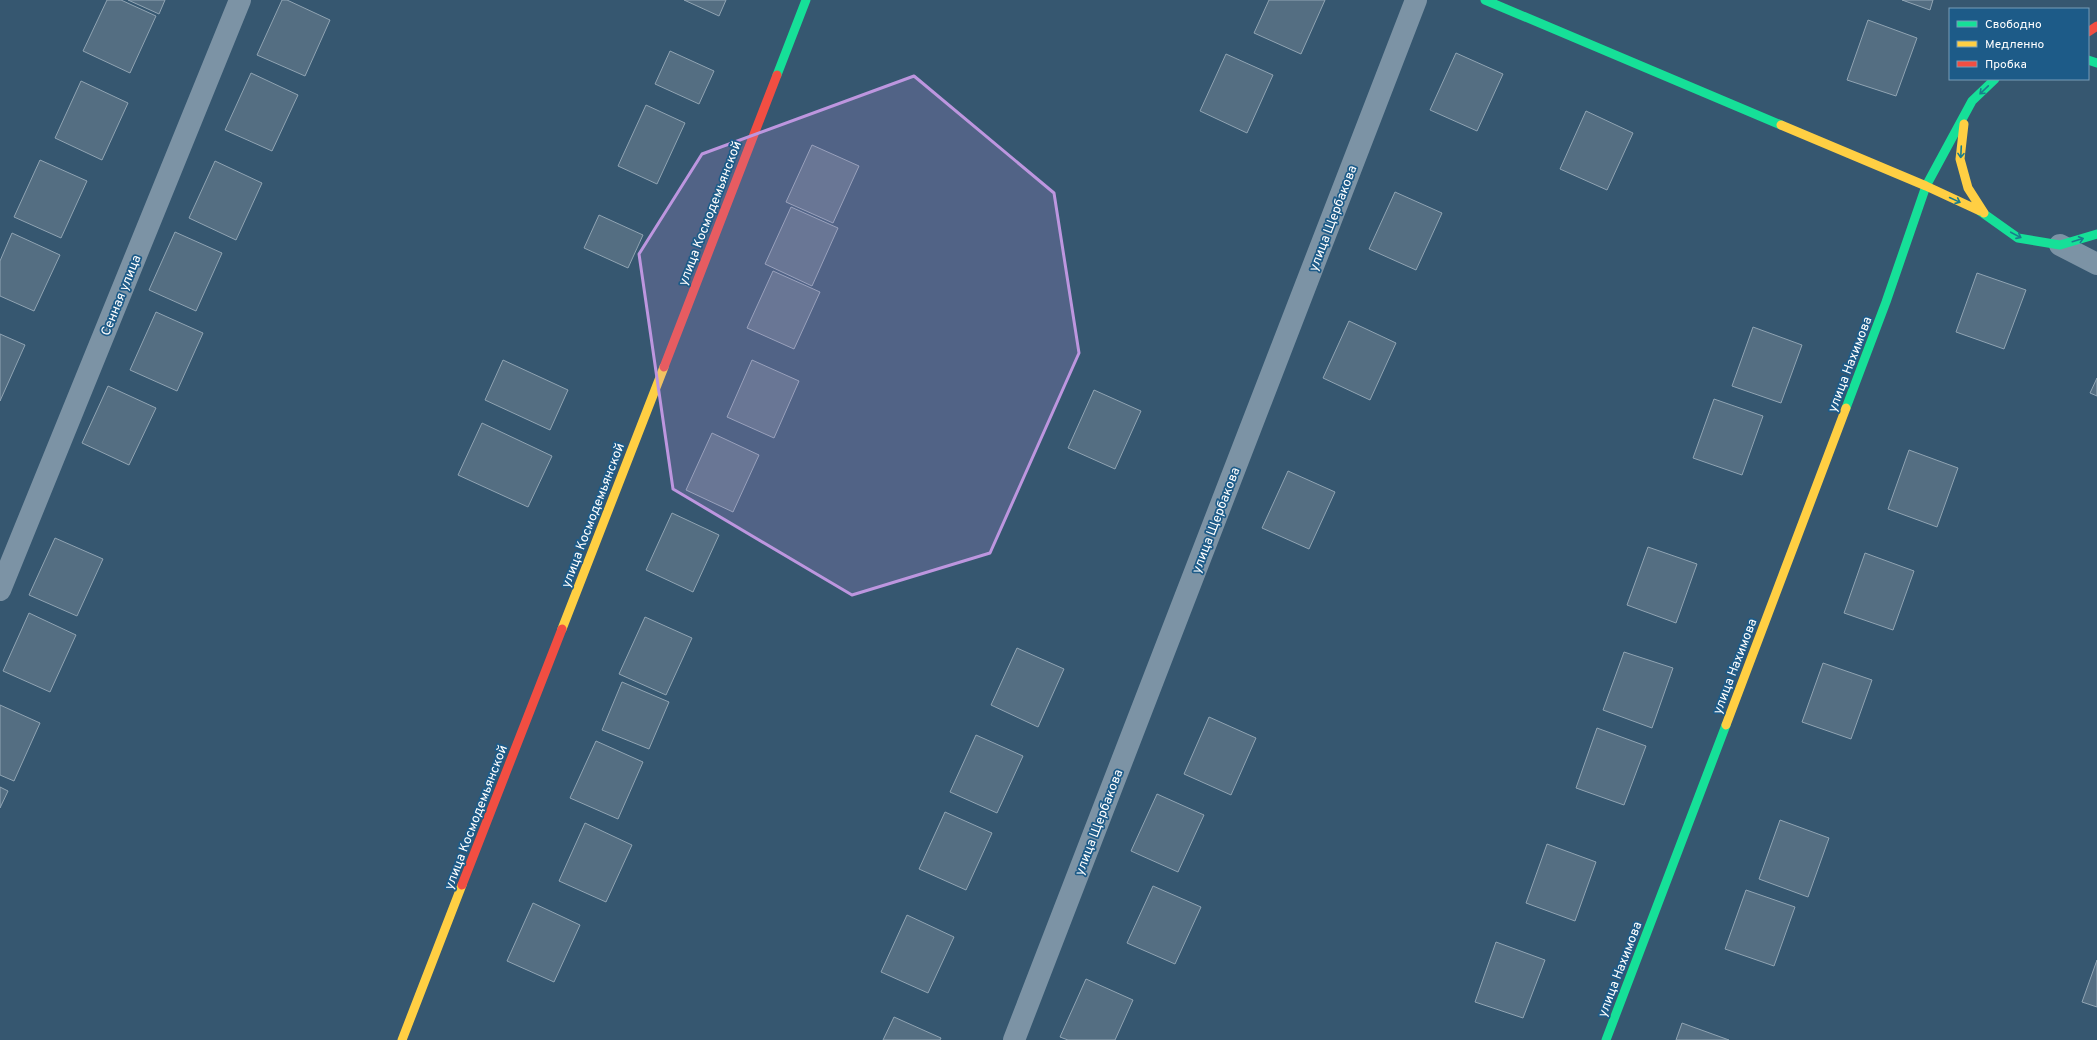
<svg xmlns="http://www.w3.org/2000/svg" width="2097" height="1040" font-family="Overpass,sans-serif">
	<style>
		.building { fill: #546e82; stroke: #90a4b3 }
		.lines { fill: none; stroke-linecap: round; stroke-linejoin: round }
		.street { stroke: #7c93a5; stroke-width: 22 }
		.fast { stroke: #16e098; stroke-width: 9 }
		.slow { stroke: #ffcf43; stroke-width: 9 }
		.jam { stroke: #f24e42; stroke-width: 9 }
		.oneway { stroke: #1b7c8c }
		.marked { fill: #bd96df; fill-opacity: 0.2; stroke: #bd96df; stroke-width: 3; stroke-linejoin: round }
		.labels { text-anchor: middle; stroke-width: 3.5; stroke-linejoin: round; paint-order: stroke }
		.street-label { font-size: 13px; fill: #fff; stroke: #1d5b88 }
	</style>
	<rect width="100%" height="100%" fill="#365770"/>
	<path class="building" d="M 107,0 L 121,0 L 156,16 L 130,73 L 83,51 Z
		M 128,0 L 165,0 L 159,14 Z
		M 282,0 L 287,0 L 330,20 L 305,76 L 257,55 Z
		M 684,0 L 726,0 L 719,16 Z
		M 1269,0 L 1325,0 L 1301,54 L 1254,33 Z
		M 1902,0 L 1933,0 L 1930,10 Z
		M 1868,20 L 1917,38 L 1896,96 L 1847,80 Z
		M 670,51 L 714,71 L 699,104 L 655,84 Z
		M 1456,53 L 1503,74 L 1477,131 L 1430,110 Z
		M 1226,54 L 1273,75 L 1247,133 L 1200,111 Z
		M 251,73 L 298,95 L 272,151 L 225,130 Z
		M 81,81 L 128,103 L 102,160 L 55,138 Z
		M 646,105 L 685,123 L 657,184 L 618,166 Z
		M 1586,111 L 1633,133 L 1607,190 L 1560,169 Z
		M 812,145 L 859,166 L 833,223 L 786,202 Z
		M 40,160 L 87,181 L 61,238 L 14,217 Z
		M 215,161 L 262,183 L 236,240 L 189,218 Z
		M 1395,192 L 1442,213 L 1416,270 L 1369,249 Z
		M 791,207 L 838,228 L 812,286 L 765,264 Z
		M 599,215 L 643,235 L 628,268 L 584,248 Z
		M 175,232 L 222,253 L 196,311 L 149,290 Z
		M 12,233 L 60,255 L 34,311 L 0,296 L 0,261 Z
		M 773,271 L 820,292 L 794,349 L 747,328 Z
		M 1977,273 L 2026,290 L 2004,349 L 1956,332 Z
		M 156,312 L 203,333 L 177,391 L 130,370 Z
		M 1349,321 L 1396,343 L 1370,400 L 1323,378 Z
		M 1753,327 L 1802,345 L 1781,403 L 1732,386 Z
		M 0,334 L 25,345 L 0,401 Z
		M 503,360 L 568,390 L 550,430 L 485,400 Z
		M 752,360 L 799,381 L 774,438 L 727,417 Z
		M 2097,378 L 2097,396 L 2090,393 Z
		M 108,386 L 156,408 L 129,465 L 82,443 Z
		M 1094,390 L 1141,411 L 1115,469 L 1068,448 Z
		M 1714,399 L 1763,416 L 1742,475 L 1693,458 Z
		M 482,423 L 552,456 L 528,507 L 458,475 Z
		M 712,433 L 759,455 L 733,512 L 686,490 Z
		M 1909,450 L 1958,468 L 1937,527 L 1888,509 Z
		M 1288,471 L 1335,492 L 1309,549 L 1262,528 Z
		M 672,513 L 719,535 L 693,592 L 646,570 Z
		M 55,538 L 103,559 L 77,616 L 29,595 Z
		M 1648,547 L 1697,564 L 1676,623 L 1627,605 Z
		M 1865,553 L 1914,571 L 1893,630 L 1844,613 Z
		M 29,613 L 76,635 L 50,692 L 3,671 Z
		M 645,617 L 692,638 L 666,695 L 619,674 Z
		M 1017,648 L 1064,669 L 1038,727 L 991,705 Z
		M 1624,652 L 1673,668 L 1652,728 L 1603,710 Z
		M 1823,663 L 1872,680 L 1851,739 L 1802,722 Z
		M 622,682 L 669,702 L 649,749 L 602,730 Z
		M 0,705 L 40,723 L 14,781 L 0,775 Z
		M 1209,717 L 1256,738 L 1231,795 L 1184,774 Z
		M 1597,728 L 1646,746 L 1624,805 L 1576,788 Z
		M 976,735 L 1023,756 L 997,813 L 950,792 Z
		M 596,741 L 643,762 L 618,819 L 570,798 Z
		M 0,787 L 8,791 L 0,808 Z
		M 1157,794 L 1204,815 L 1178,872 L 1131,851 Z
		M 945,812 L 992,833 L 966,890 L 919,869 Z
		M 1780,820 L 1829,838 L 1808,897 L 1759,879 Z
		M 585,823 L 632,845 L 606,902 L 559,881 Z
		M 1547,844 L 1596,862 L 1575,921 L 1526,903 Z
		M 1153,886 L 1201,907 L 1175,964 L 1127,943 Z
		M 1746,890 L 1795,907 L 1774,966 L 1725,949 Z
		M 533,903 L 580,925 L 554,982 L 507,961 Z
		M 907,915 L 954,937 L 928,993 L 881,972 Z
		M 1496,942 L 1545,960 L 1523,1018 L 1475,1002 Z
		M 2097,960 L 2097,1007 L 2082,1002 Z
		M 1086,979 L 1133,1000 L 1115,1040 L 1068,1040 L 1060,1037 Z
		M 894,1017 L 941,1038 L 940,1040 L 883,1040 Z
		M 1682,1023 L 1729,1040 L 1676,1040 Z"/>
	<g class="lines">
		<path class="street" d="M 2060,245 L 2097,264
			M 0,590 L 240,0
			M 1014,1040 L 1416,0"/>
		<path class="fast" d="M 1485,0 L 1781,125
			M 2088,60 L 2097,63
			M 777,75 L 806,0
			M 1980,211 L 2018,238 L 2060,245 L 2097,234
			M 1846,408 L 1886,302 L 1926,186 L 1972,101 L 1995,79
			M 1606,1040 L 1726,725"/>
		<path class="slow" d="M 1964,124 L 1960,159 L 1968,188 L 1984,213
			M 1781,125 L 1926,186 L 1980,211
			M 562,629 L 664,367
			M 1726,725 L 1846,408
			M 402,1040 L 462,885"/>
		<path class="jam" d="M 2088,32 L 2097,26
			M 664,367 L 777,75
			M 462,885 L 562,629"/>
	</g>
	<defs><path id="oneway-shaft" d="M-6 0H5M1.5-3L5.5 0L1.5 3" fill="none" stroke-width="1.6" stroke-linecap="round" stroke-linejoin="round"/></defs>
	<g class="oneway">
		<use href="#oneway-shaft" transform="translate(1984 90) rotate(136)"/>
		<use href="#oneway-shaft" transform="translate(1961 152) rotate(93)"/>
		<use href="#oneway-shaft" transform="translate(1955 200) rotate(25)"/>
		<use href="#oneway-shaft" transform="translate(2016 235) rotate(28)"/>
		<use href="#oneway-shaft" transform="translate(2078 240) rotate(-17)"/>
	</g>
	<path class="marked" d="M 914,76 L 1054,193 L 1079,353 L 990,553 L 852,595 L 673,489 L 639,254 L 702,154 Z"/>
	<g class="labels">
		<g class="street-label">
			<text transform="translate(709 213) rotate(-69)" y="5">улица Космодемьянской</text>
			<text transform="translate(1332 218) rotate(-69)" y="5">улица Щербакова</text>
			<text transform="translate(120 295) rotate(-68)" y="5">Сенная улица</text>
			<text transform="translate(1849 364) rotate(-69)" y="5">улица Нахимова</text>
			<text transform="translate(592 515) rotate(-69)" y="5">улица Космодемьянской</text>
			<text transform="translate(1215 520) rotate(-69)" y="5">улица Щербакова</text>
			<text transform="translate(1734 666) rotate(-69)" y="5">улица Нахимова</text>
			<text transform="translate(475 817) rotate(-69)" y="5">улица Космодемьянской</text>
			<text transform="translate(1098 822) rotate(-69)" y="5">улица Щербакова</text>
			<text transform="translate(1619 969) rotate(-69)" y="5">улица Нахимова</text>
		</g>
	</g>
	<rect x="1949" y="8" width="140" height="72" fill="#1d5b88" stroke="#779db8"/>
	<rect x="1957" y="21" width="20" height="6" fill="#16e098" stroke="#779db8"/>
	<text x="1985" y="28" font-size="12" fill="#ffffff">Свободно</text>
	<rect x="1957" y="41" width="20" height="6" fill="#ffcf43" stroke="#779db8"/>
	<text x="1985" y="48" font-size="12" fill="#ffffff">Медленно</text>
	<rect x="1957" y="61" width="20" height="6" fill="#f24e42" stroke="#779db8"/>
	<text x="1985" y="68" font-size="12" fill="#ffffff">Пробка</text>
</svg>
